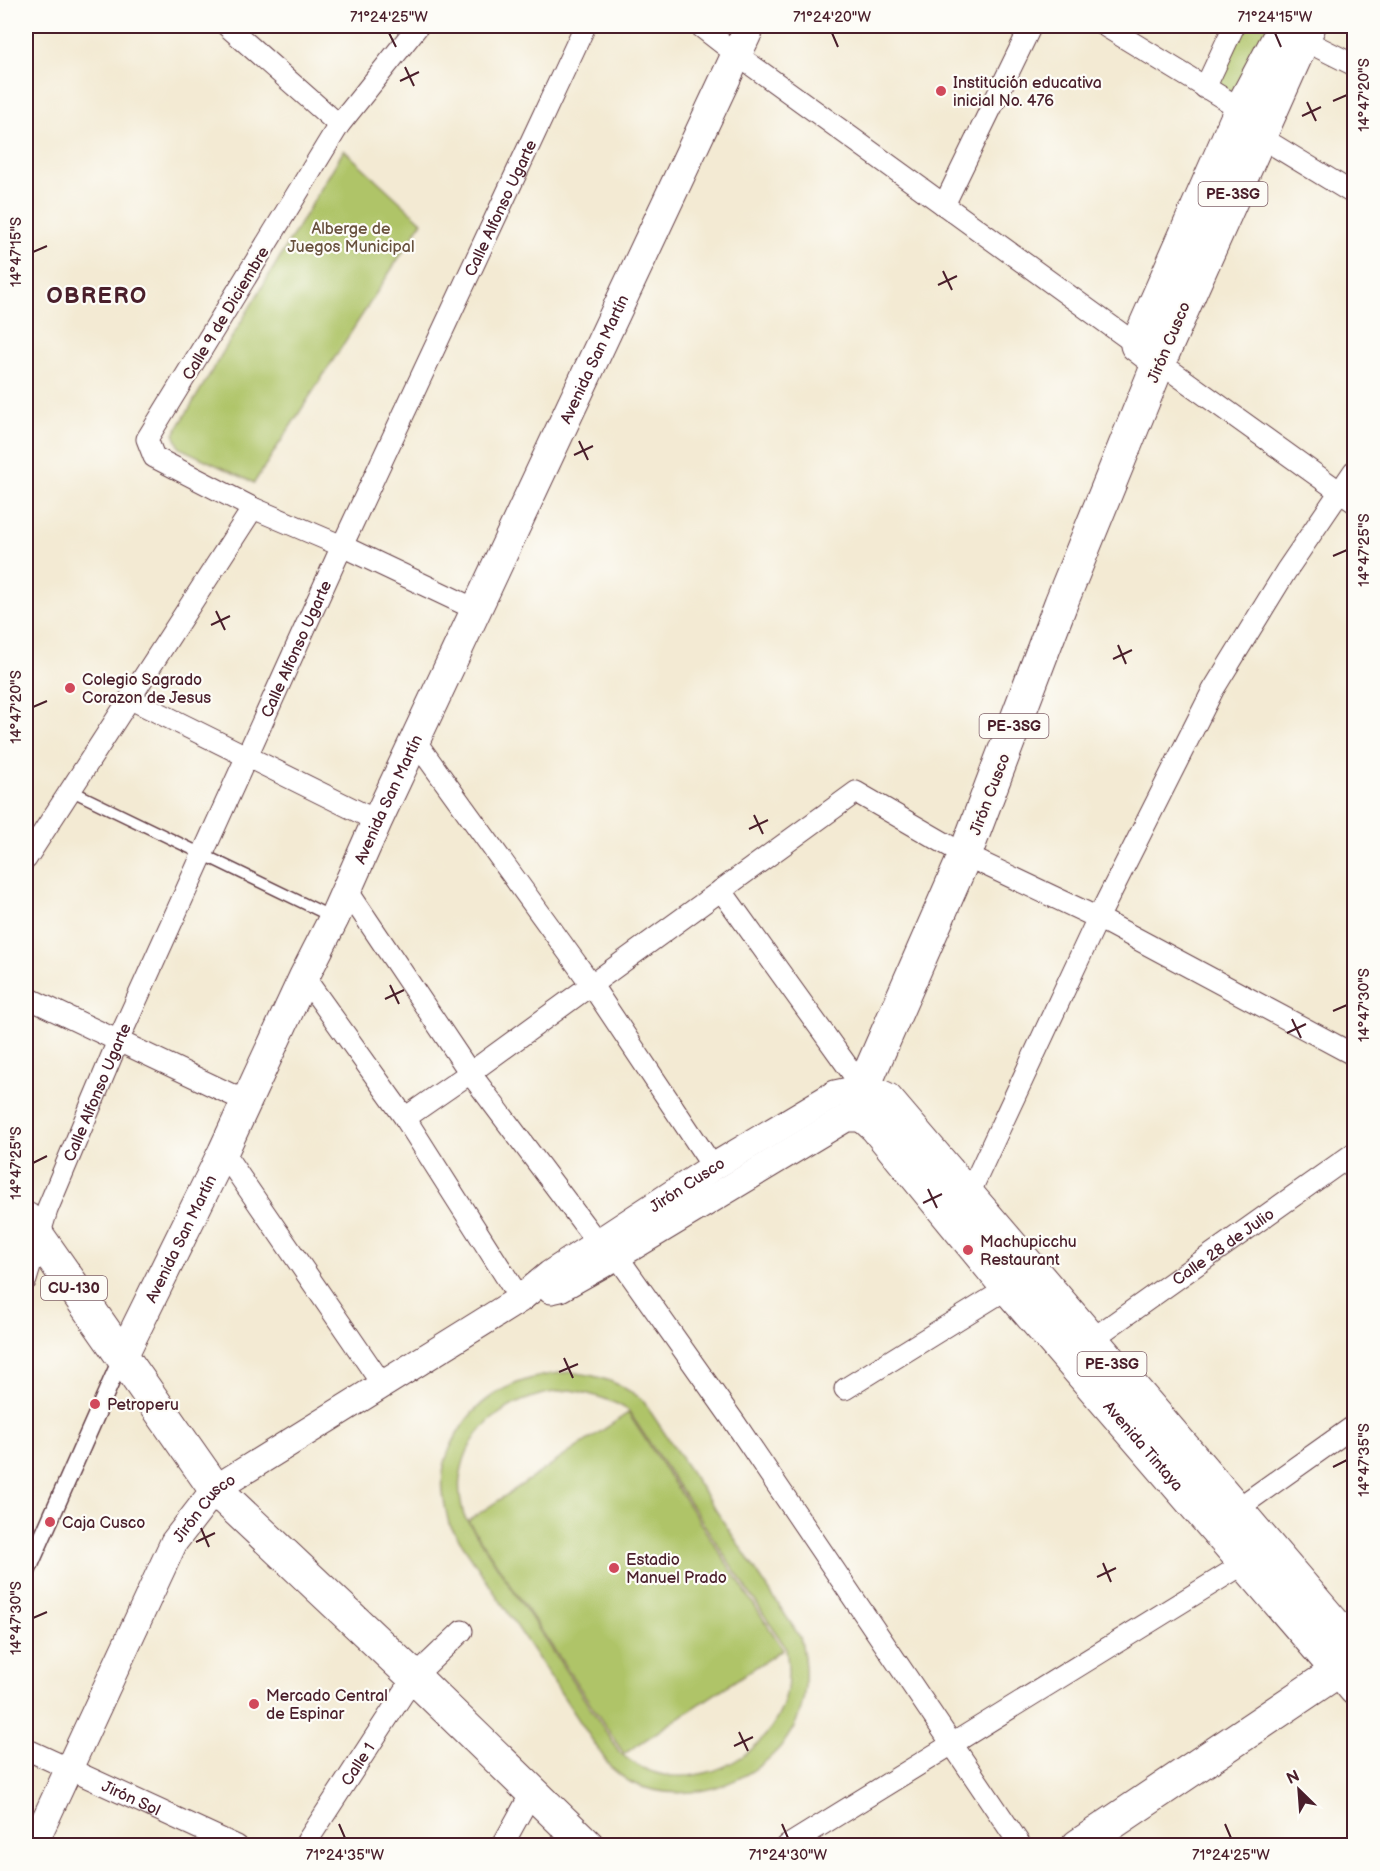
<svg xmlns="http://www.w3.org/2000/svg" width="1380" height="1871" font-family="'Balsamiq Sans',sans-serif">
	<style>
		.green { fill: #afc468; stroke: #7c724a; stroke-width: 1.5; fill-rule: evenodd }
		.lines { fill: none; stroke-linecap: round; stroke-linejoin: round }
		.service-casing { stroke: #633d44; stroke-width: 13 }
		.pedestrian-casing { stroke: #633d44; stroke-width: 19 }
		.minor-casing { stroke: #633d44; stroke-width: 23 }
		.tertiary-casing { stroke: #633d44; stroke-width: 29 }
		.secondary-casing { stroke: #633d44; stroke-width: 32 }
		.primary-casing { stroke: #633d44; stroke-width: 35 }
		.service { stroke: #fff; stroke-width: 10 }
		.pedestrian { stroke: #fff; stroke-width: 16 }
		.minor { stroke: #fff; stroke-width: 21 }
		.tertiary { stroke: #fff; stroke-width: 27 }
		.secondary { stroke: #fff; stroke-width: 30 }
		.primary { stroke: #fff; stroke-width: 33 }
		.ticks { fill: none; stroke: #4a1f2b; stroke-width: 2 }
		.poi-dot { fill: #d1495b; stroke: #fdfcf7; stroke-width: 2 }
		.labels { text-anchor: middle; stroke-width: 4.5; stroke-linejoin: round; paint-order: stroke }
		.shield { fill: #fdfcf7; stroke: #806168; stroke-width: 1.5 }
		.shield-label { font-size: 15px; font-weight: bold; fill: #4a1f2b }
		.poi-label { font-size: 16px; fill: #4a1f2b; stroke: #fdfcf7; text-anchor: start }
		.street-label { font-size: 16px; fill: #4a1f2b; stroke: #fdfcf7 }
		.park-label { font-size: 16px; fill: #68513d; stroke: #fdfcf7 }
		.district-label { font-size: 22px; font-weight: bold; letter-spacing: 1.5px; fill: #4a1f2b; stroke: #fdfcf7 }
		.neatline { fill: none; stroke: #4a1f2b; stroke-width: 2 }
		.ticks-label { font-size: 15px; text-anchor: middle; fill: #4a1f2b }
	</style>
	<rect width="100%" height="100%" fill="#fdfcf7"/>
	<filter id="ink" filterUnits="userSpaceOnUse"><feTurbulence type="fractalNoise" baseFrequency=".0167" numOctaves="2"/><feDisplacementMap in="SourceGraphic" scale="12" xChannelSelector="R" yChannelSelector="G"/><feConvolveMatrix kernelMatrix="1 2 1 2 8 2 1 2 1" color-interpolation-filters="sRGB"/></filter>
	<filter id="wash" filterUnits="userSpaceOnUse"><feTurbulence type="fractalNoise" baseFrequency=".008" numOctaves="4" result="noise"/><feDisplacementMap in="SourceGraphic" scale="24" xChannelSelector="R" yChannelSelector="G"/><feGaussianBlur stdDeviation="1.35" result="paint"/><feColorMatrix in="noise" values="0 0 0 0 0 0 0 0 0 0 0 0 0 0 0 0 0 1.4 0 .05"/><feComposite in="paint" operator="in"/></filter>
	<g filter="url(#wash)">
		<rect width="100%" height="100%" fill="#f3ead3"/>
		<path class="green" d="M 1239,26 L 1279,26 L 1240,98 L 1213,83 Z
			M 344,150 L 422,222 L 254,483 L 180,448 L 174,434 Z
			M 570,1372 C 602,1376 615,1381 642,1399 L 800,1637 C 807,1664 808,1691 798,1718 C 774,1778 691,1810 632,1783 C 624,1779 617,1772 610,1767 L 449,1524 C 445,1507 441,1490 443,1473 C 444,1463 448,1452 453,1442 C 476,1394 519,1376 570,1372 ZM 571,1390 C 592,1394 610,1399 628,1410 L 786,1648 C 788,1661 789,1676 787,1689 C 778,1744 719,1784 664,1775 C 647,1772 633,1764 620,1753 L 464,1516 C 461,1504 458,1491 460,1479 C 467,1421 518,1394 571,1390 Z
			M 628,1413 L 783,1649 L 624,1754 L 468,1521 Z"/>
	</g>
	<g filter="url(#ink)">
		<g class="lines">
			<defs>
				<path id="service" d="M 70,790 L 332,917"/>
				<path id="pedestrian" d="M 26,1574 L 122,1357"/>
				<g id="minor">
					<path d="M 227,26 L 339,125"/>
					<path d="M 418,26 L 339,125 L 147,439 L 154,457 L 253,508 L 342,546 L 477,610"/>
					<path d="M 700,26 L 736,54 L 1137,345"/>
					<path d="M 1105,26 L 1241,109"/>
					<path d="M 1302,39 L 1354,65"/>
					<path d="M 1205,88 L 1234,26"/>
					<path d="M 1259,136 L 1354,194"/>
					<path d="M 944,205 L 1031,26"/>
					<path d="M 1159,362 L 1354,502"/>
					<path d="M 131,699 L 377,821"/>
					<path d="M 416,742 L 591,984 L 713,1167"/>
					<path d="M 26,859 L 253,508"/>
					<path d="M 347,890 L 470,1073 L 597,1242"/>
					<path d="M 721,890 L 863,1088"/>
					<path d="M 304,977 L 405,1118 L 520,1299"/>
					<path d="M 26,997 L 245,1101"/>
					<path d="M 405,1118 L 470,1073 L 856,792 L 965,855 L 1098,918 L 1354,1055"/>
					<path d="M 223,1152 L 382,1384"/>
					<path d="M 969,1194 L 1098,918 L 1213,690 L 1286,571 L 1354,471"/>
					<path d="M 617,1256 L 735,1423 L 1021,1846"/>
					<path id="s1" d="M 26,1280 L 47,1210 L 118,1041 L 342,546 L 585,26"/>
					<path id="s2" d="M 1081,1347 L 1354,1153"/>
					<path d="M 845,1389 L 1008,1288"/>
					<path d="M 1237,1509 L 1354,1426"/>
					<path id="s3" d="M 26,1749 L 237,1846"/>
					<path id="s4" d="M 304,1846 L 414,1677 L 462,1631"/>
					<path d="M 502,1846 L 533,1790"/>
					<path d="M 787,1846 L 1245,1563"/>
				</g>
				<g id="tertiary">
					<path d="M 551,1290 L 560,1288 L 617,1256 L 846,1118 L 866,1118"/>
					<path id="s5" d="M 33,1846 L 174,1542 L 215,1489 L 520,1299 L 550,1274 L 713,1167 L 835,1094 L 863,1088"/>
				</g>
				<g id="secondary">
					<path id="s6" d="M 122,1357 L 223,1152 L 304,977 L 334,918 L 377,821 L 750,26"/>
					<path d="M 1339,1672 L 1354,1690"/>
				</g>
				<g id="primary">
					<path id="s7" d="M 1309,26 L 1159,362 L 1061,603 L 965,855 L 863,1088 L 866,1118 L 876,1127 L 1008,1288 L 1339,1672"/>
					<path d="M 1159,362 L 1137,345 L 1241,109 L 1285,26"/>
					<path d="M 863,1088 L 886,1099 L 1354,1647"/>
					<path d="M 26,1219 L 215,1489 L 414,1677 L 588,1846"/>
					<path d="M 1078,1846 L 1354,1660"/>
				</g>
			</defs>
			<use href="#service" class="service-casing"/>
			<use href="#pedestrian" class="pedestrian-casing"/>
			<use href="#minor" class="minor-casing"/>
			<use href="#tertiary" class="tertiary-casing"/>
			<use href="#secondary" class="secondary-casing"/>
			<use href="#primary" class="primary-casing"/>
			<use href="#service" class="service"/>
			<use href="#pedestrian" class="pedestrian"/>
			<use href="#minor" class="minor"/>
			<use href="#tertiary" class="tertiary"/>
			<use href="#secondary" class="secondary"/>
			<use href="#primary" class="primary"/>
		</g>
	</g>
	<path class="ticks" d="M 389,33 L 396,47M 832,33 L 838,47M 1275,33 L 1281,47M 405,67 L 414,86M 400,81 L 419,72M 1333,101 L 1347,95M 1307,102 L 1316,121M 1302,116 L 1321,107M 33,252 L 47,246M 943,271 L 952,290M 938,285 L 957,276M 579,441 L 588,460M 574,455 L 593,446M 1333,556 L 1347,550M 216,611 L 225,630M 211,625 L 230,616M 1118,645 L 1126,664M 1113,659 L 1132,650M 33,707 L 47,701M 754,815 L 763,834M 749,829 L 768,820M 390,985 L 399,1004M 385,999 L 404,990M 1333,1011 L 1347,1005M 1292,1019 L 1301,1038M 1287,1033 L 1306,1024M 33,1163 L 47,1156M 928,1189 L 937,1208M 923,1203 L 942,1194M 564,1358 L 573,1378M 559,1372 L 578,1364M 1333,1467 L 1347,1460M 201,1528 L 209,1547M 196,1542 L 215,1533M 1103,1563 L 1111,1582M 1097,1577 L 1116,1568M 33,1618 L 47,1612M 739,1732 L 748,1751M 734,1746 L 753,1737M 339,1824 L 345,1838M 782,1824 L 788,1838M 1225,1824 L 1231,1838"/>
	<g class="poi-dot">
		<circle cx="941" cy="91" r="6"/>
		<circle cx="70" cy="688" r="6"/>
		<circle cx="968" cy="1250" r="6"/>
		<circle cx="95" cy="1404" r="6"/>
		<circle cx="50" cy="1522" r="6"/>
		<circle cx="614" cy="1568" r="6"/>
		<circle cx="254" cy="1704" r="6"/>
	</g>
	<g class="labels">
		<g class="shield">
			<rect x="1198.5" y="182" width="69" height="24" rx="4.5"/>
			<rect x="979.5" y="714" width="69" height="24" rx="4.5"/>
			<rect x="41" y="1276" width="66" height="24" rx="4.5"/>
			<rect x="1077.5" y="1352" width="69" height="24" rx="4.5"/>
		</g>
		<g class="shield-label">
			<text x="1233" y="199">PE-3SG</text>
			<text x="1014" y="731">PE-3SG</text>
			<text x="74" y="1293">CU-130</text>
			<text x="1112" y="1369">PE-3SG</text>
		</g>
		<g class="poi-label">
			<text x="953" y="88">Institución educativa<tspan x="953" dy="18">inicial No. 476</tspan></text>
			<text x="82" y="685">Colegio Sagrado<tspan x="82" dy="18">Corazon de Jesus</tspan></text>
			<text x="980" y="1247">Machupicchu<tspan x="980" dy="18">Restaurant</tspan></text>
			<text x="107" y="1410">Petroperu</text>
			<text x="62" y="1528">Caja Cusco</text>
			<text x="626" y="1565">Estadio<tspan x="626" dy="18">Manuel Prado</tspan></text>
			<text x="266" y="1701">Mercado Central<tspan x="266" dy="18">de Espinar</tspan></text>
		</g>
		<g class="street-label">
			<text dy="6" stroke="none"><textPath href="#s1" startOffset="1173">Calle Alfonso Ugarte</textPath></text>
			<text transform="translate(225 313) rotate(-59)" y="6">Calle 9 de Diciembre</text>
			<text transform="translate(1168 342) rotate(-67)" y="6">Jirón Cusco</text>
			<text dy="6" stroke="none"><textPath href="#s6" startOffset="1104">Avenida San Martín</textPath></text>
			<text dy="6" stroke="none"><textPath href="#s1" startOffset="687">Calle Alfonso Ugarte</textPath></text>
			<text transform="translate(989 794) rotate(-69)" y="6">Jirón Cusco</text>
			<text dy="6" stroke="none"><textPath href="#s6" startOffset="618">Avenida San Martín</textPath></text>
			<text dy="6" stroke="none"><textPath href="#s1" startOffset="201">Calle Alfonso Ugarte</textPath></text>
			<text dy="6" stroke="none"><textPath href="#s5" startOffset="964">Jirón Cusco</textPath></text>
			<text dy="6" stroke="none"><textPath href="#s6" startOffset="132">Avenida San Martín</textPath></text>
			<text dy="6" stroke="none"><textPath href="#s2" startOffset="174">Calle 28 de Julio</textPath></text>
			<text dy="6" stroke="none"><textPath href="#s7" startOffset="1612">Avenida Tintaya</textPath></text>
			<text dy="6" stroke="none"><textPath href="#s5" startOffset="381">Jirón Cusco</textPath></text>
			<text dy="6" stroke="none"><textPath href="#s4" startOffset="98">Calle 1</textPath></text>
			<text dy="6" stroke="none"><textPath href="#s3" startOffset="116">Jirón Sol</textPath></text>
		</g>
		<g class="park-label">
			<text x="351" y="234">Alberge de<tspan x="351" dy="18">Juegos Municipal</tspan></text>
		</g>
		<g class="district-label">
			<text x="97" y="303">OBRERO</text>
		</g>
	</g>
	<rect width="1380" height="1871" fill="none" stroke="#fdfcf7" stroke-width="66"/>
	<g transform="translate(1299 1790) rotate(335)" stroke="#fdfcf7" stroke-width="4.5" paint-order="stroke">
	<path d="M0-4.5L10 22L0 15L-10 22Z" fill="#4a1f2b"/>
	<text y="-9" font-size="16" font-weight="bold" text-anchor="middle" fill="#4a1f2b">N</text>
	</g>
	<rect x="33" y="33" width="1314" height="1805" class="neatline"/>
	<g class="ticks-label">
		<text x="389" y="22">71°24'25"W</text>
		<text x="832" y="22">71°24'20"W</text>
		<text x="1275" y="22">71°24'15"W</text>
		<text transform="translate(1364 95) rotate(-90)" y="5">14°47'20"S</text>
		<text transform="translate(16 252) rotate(-90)" y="5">14°47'15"S</text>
		<text transform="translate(1364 550) rotate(-90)" y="5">14°47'25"S</text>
		<text transform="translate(16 707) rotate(-90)" y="5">14°47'20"S</text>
		<text transform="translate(1364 1005) rotate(-90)" y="5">14°47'30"S</text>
		<text transform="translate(16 1163) rotate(-90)" y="5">14°47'25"S</text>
		<text transform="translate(1364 1460) rotate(-90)" y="5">14°47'35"S</text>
		<text transform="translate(16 1618) rotate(-90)" y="5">14°47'30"S</text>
		<text x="345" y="1860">71°24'35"W</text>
		<text x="788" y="1860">71°24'30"W</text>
		<text x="1231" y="1860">71°24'25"W</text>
	</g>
</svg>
